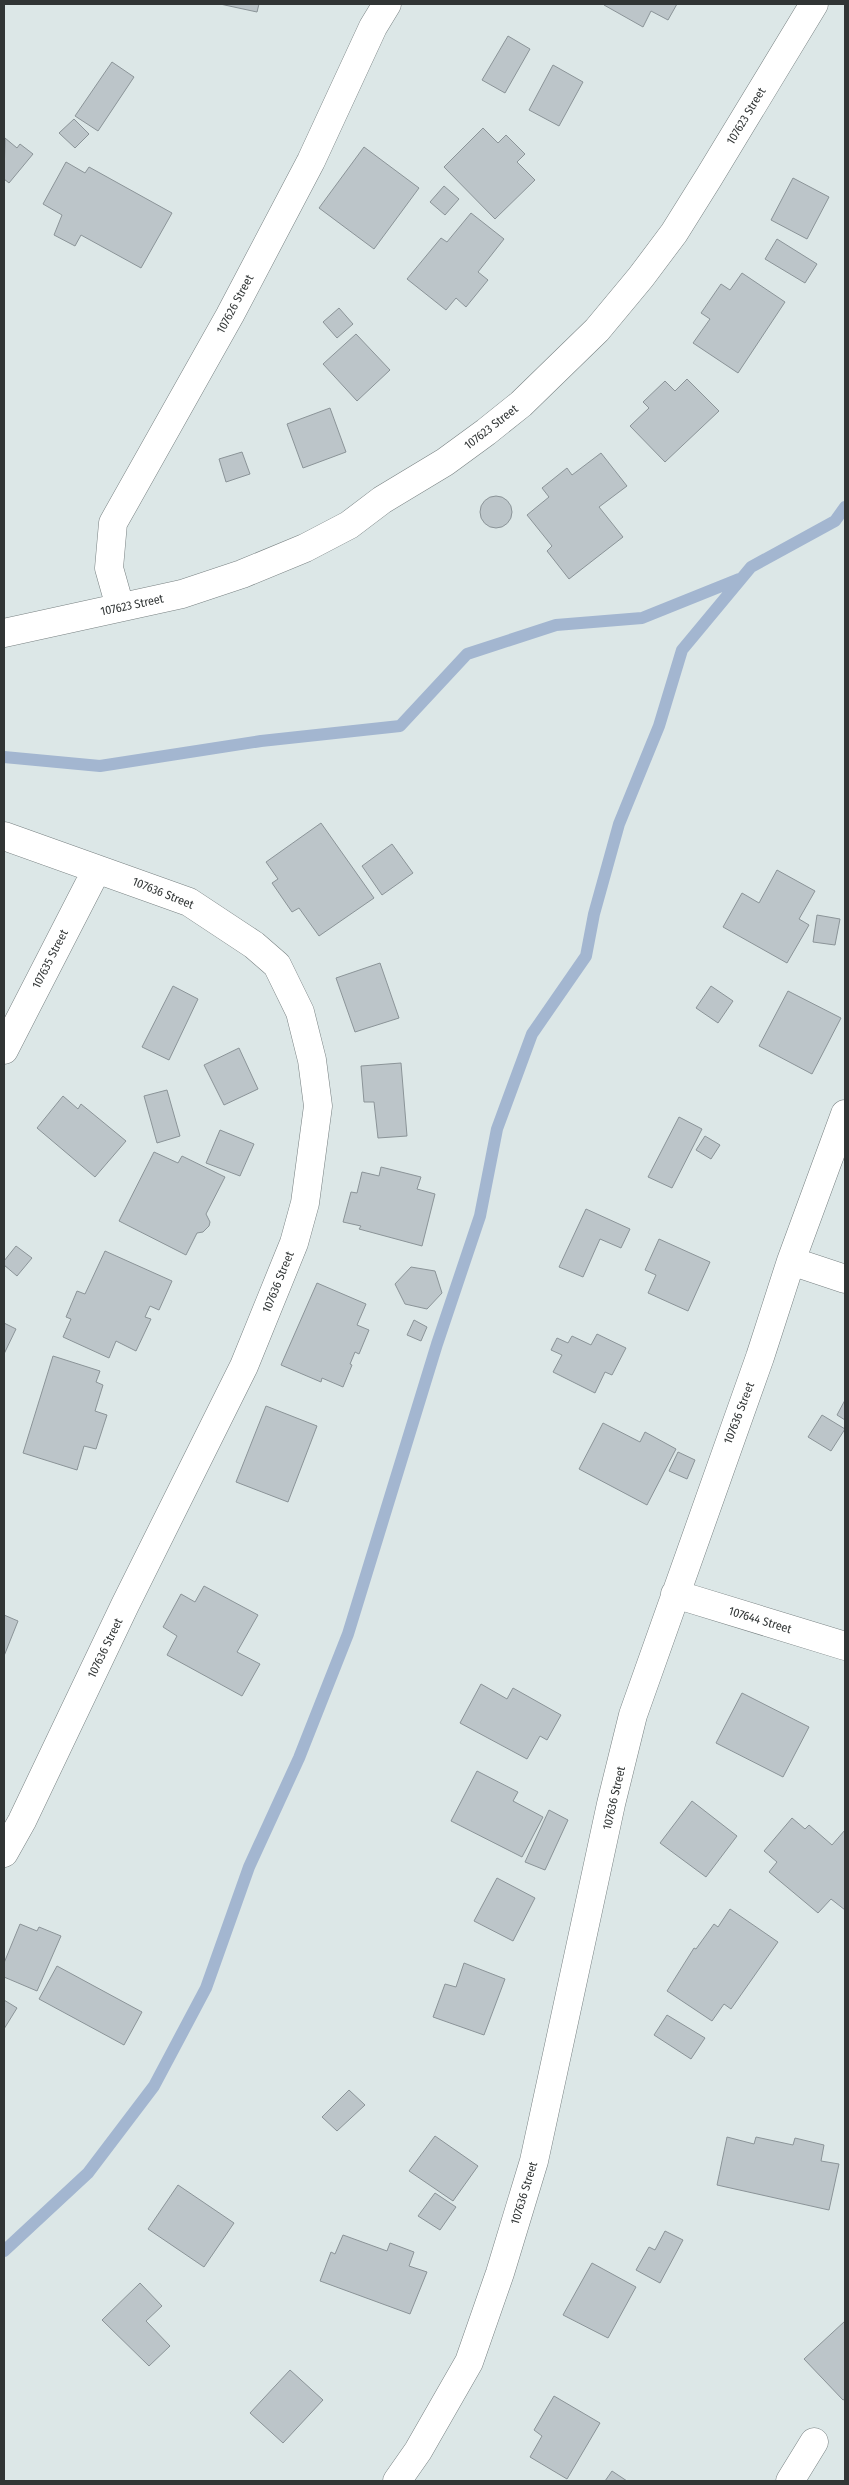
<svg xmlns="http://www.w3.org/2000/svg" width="849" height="2485" font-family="'Fira Sans Condensed',sans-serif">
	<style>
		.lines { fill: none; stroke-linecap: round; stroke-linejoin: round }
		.stream { stroke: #a3b6d0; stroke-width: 12 }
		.building { fill: #bcc5c9; stroke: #8b9498 }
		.minor-casing { stroke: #788182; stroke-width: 29 }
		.minor { stroke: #fff; stroke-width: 28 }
		.labels { text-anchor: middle; stroke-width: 4; stroke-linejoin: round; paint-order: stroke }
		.street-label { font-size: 12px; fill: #313535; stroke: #fff }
	</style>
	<rect width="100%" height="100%" fill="#dce7e7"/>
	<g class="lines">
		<path class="stream" d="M 4,757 L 100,766 L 261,741 L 400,726 L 467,654 L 556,625 L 642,618 L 739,579
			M 4,2251 L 88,2173 L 154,2086 L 206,1988 L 249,1867 L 299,1758 L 348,1634 L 437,1344 L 480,1216 L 497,1129 L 532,1034 L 586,956 L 594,914 L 619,824 L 659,726 L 682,650 L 751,567 L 835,521 L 845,507"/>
	</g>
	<path class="building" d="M 220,4 L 259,4 L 257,12 Z
		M 604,4 L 677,4 L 668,20 L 651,11 L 643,27 L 604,5 Z
		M 508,36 L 530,49 L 505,93 L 482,80 Z
		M 112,62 L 134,77 L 98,131 L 75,116 Z
		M 553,65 L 583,82 L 559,126 L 529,110 Z
		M 74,119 L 89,134 L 75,148 L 59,133 Z
		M 483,128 L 498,143 L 506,135 L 525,154 L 517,162 L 535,180 L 495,219 L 444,167 Z
		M 5,138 L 17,148 L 20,144 L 33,154 L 9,183 L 4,179 Z
		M 364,147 L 419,188 L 374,249 L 319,208 Z
		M 66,162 L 85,173 L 89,167 L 172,213 L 141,268 L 81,235 L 75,246 L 54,235 L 62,215 L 43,204 Z
		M 793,178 L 829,197 L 807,239 L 771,220 Z
		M 444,186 L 459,199 L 445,215 L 430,202 Z
		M 471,213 L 504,239 L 478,272 L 488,280 L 466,307 L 456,298 L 446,310 L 407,279 L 441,238 L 447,242 Z
		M 777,239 L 817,264 L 805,283 L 765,259 Z
		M 742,273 L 785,302 L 738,373 L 693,343 L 710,319 L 701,313 L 721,284 L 730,290 Z
		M 339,308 L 353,324 L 337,338 L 323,322 Z
		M 356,334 L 390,370 L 357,401 L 323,364 Z
		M 687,379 L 719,411 L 665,462 L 630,426 L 649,408 L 643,402 L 665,381 L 675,391 Z
		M 330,408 L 346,452 L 303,468 L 287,424 Z
		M 242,452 L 250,474 L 226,482 L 219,459 Z
		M 601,453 L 627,486 L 599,507 L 623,537 L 569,579 L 547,551 L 552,546 L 527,515 L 549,497 L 542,488 L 567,468 L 572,475 Z
		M480 512a16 16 0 1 1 32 0a16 16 0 1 1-32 0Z
		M 321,823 L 374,898 L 319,936 L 299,908 L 292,912 L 272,883 L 278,879 L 266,862 Z
		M 392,844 L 413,873 L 382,895 L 362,866 Z
		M 777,870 L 815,891 L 799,919 L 809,925 L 787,963 L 723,927 L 742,893 L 759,903 Z
		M 817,915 L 840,919 L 835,945 L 813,942 Z
		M 380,963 L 399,1018 L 355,1032 L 336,978 Z
		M 173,986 L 198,999 L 169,1060 L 142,1047 Z
		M 711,986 L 733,1001 L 718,1023 L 696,1008 Z
		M 788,991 L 841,1018 L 812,1074 L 759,1046 Z
		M 239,1048 L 258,1089 L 224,1105 L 204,1065 Z
		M 401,1063 L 407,1136 L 378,1138 L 374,1102 L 364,1102 L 361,1066 Z
		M 167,1090 L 180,1136 L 157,1143 L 144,1096 Z
		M 63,1096 L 78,1109 L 81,1104 L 126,1141 L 95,1177 L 37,1128 Z
		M 679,1117 L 702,1129 L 672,1188 L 648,1177 Z
		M 220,1130 L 254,1144 L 240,1176 L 206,1163 Z
		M 705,1136 L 720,1145 L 711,1159 L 696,1150 Z
		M 154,1152 L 178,1163 L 182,1156 L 225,1177 L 206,1214 L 210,1222 L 209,1226 L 203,1232 L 197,1233 L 186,1255 L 119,1221 Z
		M 381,1167 L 421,1177 L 417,1189 L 435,1194 L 422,1246 L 359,1229 L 361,1226 L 343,1222 L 351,1192 L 357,1193 L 362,1172 L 379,1176 Z
		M 586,1209 L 630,1229 L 621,1248 L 600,1239 L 583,1277 L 559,1267 Z
		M 659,1239 L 710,1262 L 688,1311 L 648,1293 L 656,1275 L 645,1270 Z
		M 16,1246 L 32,1258 L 17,1276 L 4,1265 L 4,1261 Z
		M 105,1251 L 172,1281 L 159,1310 L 150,1306 L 145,1317 L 151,1319 L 136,1351 L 116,1341 L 109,1358 L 63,1337 L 71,1319 L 66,1317 L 77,1291 L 85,1294 Z
		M 411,1267 L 435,1271 L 442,1293 L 427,1309 L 405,1304 L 395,1284 Z
		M 317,1283 L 366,1304 L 357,1325 L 369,1330 L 359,1354 L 355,1352 L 350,1364 L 352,1365 L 343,1387 L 322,1378 L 321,1382 L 281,1365 Z
		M 414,1320 L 427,1327 L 421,1341 L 407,1335 Z
		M 4,1323 L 16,1329 L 4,1354 Z
		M 597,1334 L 626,1348 L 612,1375 L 605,1372 L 595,1393 L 553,1372 L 562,1355 L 551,1350 L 557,1338 L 568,1343 L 572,1336 L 591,1345 Z
		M 53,1356 L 100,1371 L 96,1382 L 103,1385 L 95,1411 L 107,1415 L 96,1449 L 84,1446 L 77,1470 L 23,1453 Z
		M 845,1400 L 845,1420 L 837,1415 Z
		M 266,1406 L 317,1426 L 288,1502 L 236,1482 Z
		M 822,1415 L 845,1429 L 831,1451 L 808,1437 Z
		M 603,1423 L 640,1442 L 645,1432 L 676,1449 L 647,1505 L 579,1469 Z
		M 678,1452 L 695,1460 L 687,1479 L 669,1471 Z
		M 204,1586 L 258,1615 L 237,1652 L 260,1664 L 242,1696 L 167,1655 L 177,1636 L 163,1627 L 181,1594 L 195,1602 Z
		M 4,1615 L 18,1621 L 4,1656 Z
		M 481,1684 L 507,1699 L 513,1688 L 561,1715 L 547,1740 L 540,1736 L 527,1759 L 460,1723 Z
		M 742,1693 L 809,1727 L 783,1777 L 716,1743 Z
		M 477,1771 L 518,1792 L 513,1801 L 543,1817 L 522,1857 L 451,1821 Z
		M 692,1801 L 737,1836 L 706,1877 L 660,1843 Z
		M 549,1810 L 568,1820 L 545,1870 L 525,1862 Z
		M 792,1818 L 805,1829 L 809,1825 L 832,1845 L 845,1830 L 845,1910 L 831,1899 L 818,1913 L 769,1872 L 777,1862 L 764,1851 Z
		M 497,1878 L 535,1898 L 513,1941 L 474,1921 Z
		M 730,1909 L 778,1942 L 731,2009 L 724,2004 L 712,2021 L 667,1991 L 694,1948 L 696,1949 L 714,1924 L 718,1927 Z
		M 20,1924 L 37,1931 L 39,1927 L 61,1936 L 37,1991 L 4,1977 L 4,1963 Z
		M 464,1963 L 505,1979 L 484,2035 L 433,2017 L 445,1984 L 456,1987 Z
		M 57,1966 L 142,2012 L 124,2045 L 39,1999 Z
		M 4,2000 L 17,2008 L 4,2029 Z
		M 667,2015 L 705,2038 L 691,2059 L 654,2035 Z
		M 349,2090 L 365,2105 L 337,2131 L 322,2117 Z
		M 435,2136 L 478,2166 L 453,2201 L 409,2171 Z
		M 727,2137 L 754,2144 L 756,2137 L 793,2145 L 795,2138 L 824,2145 L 821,2161 L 839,2164 L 829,2210 L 717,2185 Z
		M 178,2185 L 234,2223 L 204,2267 L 148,2229 Z
		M 435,2193 L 456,2207 L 440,2230 L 418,2216 Z
		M 665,2231 L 683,2240 L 660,2283 L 636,2270 L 649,2247 L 655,2250 Z
		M 343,2235 L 387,2251 L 390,2243 L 414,2252 L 409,2266 L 427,2272 L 410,2314 L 320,2281 L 331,2252 L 335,2254 Z
		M 592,2263 L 636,2287 L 608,2338 L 563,2315 Z
		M 140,2283 L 162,2306 L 146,2321 L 170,2346 L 149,2366 L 102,2320 Z
		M 845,2321 L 845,2399 L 843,2400 L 804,2359 Z
		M 290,2370 L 323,2400 L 283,2443 L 250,2413 Z
		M 554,2396 L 600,2423 L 567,2479 L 530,2457 L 542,2436 L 534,2430 Z
		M 612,2471 L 627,2481 L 605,2481 Z"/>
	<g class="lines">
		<defs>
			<path id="minor" d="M 120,607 L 109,568 L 113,523 L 230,315 L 311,161 L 373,27 L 387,4
				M 4,633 L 182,594 L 242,574 L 305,548 L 349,525 L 382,500 L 445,462 L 486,432 L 521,404 L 597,330 L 641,277 L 674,233 L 709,177 L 814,4
				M 4,836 L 189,902 L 254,945 L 277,965 L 300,1012 L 312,1060 L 318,1106 L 305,1203 L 294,1243 L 244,1366 L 125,1605 L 22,1821 L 4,1853
				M 4,1050 L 97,869
				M 791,1261 L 845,1279
				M 675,1594 L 845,1646
				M 397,2481 L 418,2451 L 469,2362 L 500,2273 L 534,2161 L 611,1804 L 633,1715 L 760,1357 L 791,1261 L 845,1114
				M 790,2481 L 814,2442"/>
		</defs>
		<use href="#minor" class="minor-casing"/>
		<use href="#minor" class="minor"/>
	</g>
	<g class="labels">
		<g class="street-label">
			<text transform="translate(746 116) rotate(-59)" y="4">107623 Street</text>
			<text transform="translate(235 304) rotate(-62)" y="4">107626 Street</text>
			<text transform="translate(491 427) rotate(-38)" y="4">107623 Street</text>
			<text transform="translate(132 605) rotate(-12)" y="4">107623 Street</text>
			<text transform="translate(163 893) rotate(22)" y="4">107636 Street</text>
			<text transform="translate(50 959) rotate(-63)" y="4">107635 Street</text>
			<text transform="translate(278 1282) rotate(-68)" y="4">107636 Street</text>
			<text transform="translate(739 1413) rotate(-69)" y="4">107636 Street</text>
			<text transform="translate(760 1620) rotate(17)" y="4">107644 Street</text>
			<text transform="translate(105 1648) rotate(-64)" y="4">107636 Street</text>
			<text transform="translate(614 1798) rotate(-77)" y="4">107636 Street</text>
			<text transform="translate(524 2193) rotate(-73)" y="4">107636 Street</text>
		</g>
	</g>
	<rect width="849" height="2485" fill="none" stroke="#313535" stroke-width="10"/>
</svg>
